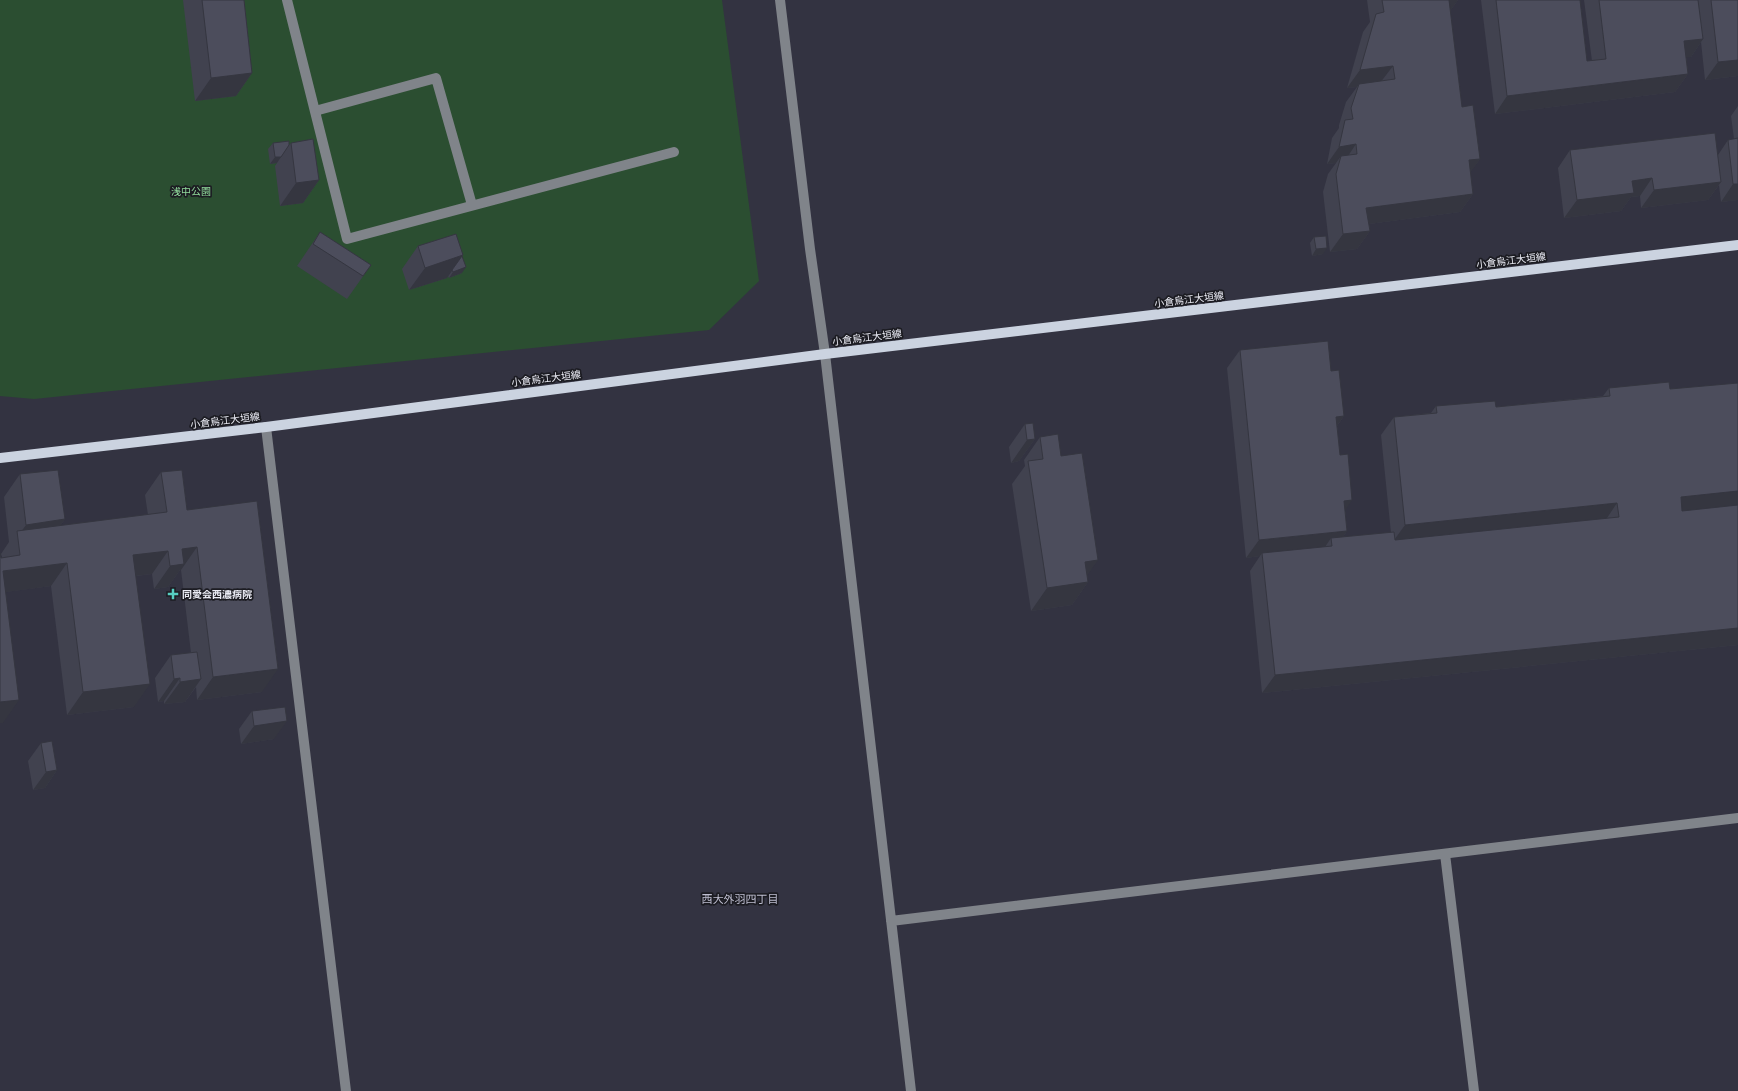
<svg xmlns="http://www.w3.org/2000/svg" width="1738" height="1091" font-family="'IBM Plex Sans','Noto Sans JP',sans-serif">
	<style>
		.green { fill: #2b4e31 }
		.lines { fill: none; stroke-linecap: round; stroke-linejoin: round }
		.minor { stroke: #80848a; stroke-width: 10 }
		.major { stroke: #cbd3e0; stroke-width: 10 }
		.wall { fill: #41424f }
		.shaded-wall { fill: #353640 }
		.building { fill: #4c4d5c; stroke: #353640 }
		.poi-dot { fill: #57cec2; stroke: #1c1c22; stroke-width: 1.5 }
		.labels { text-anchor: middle; stroke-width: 3.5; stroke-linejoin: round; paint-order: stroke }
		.park-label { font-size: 10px; fill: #91dc9c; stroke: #1c1c22 }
		.street-label { font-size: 10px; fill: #ecedf6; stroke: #1c1c22 }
		.poi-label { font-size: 10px; font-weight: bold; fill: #ecedf6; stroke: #1c1c22; text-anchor: start }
		.neighbourhood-label { font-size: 11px; fill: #bebed0; stroke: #1c1c22 }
	</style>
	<rect width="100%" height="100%" fill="#333341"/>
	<path class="green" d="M 0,0 L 722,0 L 759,281 L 709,330 L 34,399 L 0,396 Z"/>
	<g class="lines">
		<path class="minor" d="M 287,0 L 347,239 L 674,152
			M 780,0 L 810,249 L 825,354 L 911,1091
			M 315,111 L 436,78 L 472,205
			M 266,427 L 346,1091
			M 1445,854 L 1474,1091
			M 891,921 L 1738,818"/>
		<path class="major" d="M 0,458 L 266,427 L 825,354 L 1738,245"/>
	</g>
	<path class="wall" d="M 183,0 L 244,0 L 252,73 L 236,96 L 195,101 Z
		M 1367,0 L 1458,0 L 1450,11 L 1462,107 L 1480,159 L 1470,172 L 1473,194 L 1460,212 L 1369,224 L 1370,231 L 1357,249 L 1330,252 L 1323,192 L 1328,174 L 1336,163 L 1327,164 L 1332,138 L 1339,128 L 1339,125 L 1346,102 L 1357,87 L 1347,88 L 1363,32 L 1370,22 Z
		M 1481,0 L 1580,0 L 1587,61 L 1592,61 L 1584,0 L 1738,0 L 1738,76 L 1705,80 L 1701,42 L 1691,57 L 1686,57 L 1688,74 L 1675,92 L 1495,114 Z
		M 1738,106 L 1738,200 L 1721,202 L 1719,185 L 1708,200 L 1641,208 L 1640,196 L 1631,197 L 1621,211 L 1564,218 L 1558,168 L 1570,150 L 1718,155 L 1728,140 L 1734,139 L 1731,116 Z
		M 273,143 L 289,145 L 291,143 L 319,180 L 303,203 L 280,206 L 275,166 L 277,163 L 270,164 L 268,149 Z
		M 320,232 L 371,265 L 347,299 L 297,266 Z
		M 1314,237 L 1323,254 L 1312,256 L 1310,243 Z
		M 418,246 L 462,256 L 462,273 L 449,278 L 448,276 L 447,278 L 409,290 L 402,269 Z
		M 1240,350 L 1331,371 L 1344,416 L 1337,426 L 1347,531 L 1343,537 L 1391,533 L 1381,435 L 1394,417 L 1431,413 L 1436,406 L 1496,407 L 1603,396 L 1609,388 L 1670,389 L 1738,645 L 1262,693 L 1250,571 L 1260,556 L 1246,558 L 1227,368 Z
		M 1025,424 L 1035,439 L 1019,461 L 1011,463 L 1009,447 Z
		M 1040,437 L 1061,456 L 1088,582 L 1072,605 L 1031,611 L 1012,484 L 1025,466 L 1024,460 Z
		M 161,472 L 187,510 L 262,692 L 197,700 L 196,687 L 185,702 L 164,704 L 164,701 L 158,702 L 155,678 L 171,655 L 191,653 L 181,570 L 180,570 L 168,587 L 154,589 L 152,574 L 136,576 L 134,707 L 67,715 L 51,586 L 5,592 L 3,723 L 1,558 L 2,557 L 1,554 L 9,542 L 4,497 L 20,474 L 65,519 L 60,526 L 148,515 L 145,495 Z
		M 252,711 L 274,739 L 241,744 L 239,729 Z
		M 41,743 L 57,770 L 45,788 L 33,790 L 28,761 Z"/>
	<path class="shaded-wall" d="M 1447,0 L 1458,0 L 1448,14 Z
		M 1703,39 L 1691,57 L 1671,59 L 1684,41 Z
		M 1738,60 L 1738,76 L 1705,80 L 1718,62 Z
		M 1393,66 L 1380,83 L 1359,84 L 1357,87 L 1347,88 L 1360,70 Z
		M 252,73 L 236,96 L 195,101 L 211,78 Z
		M 1688,74 L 1675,92 L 1495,114 L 1507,96 Z
		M 1356,144 L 1344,162 L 1341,156 L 1336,163 L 1327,164 L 1339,147 Z
		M 275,157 L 281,157 L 277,163 L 270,164 Z
		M 1480,159 L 1467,177 L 1469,160 Z
		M 1652,178 L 1640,196 L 1631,197 L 1621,211 L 1564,218 L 1577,200 L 1632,181 Z
		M 319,180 L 303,203 L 280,206 L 296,183 Z
		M 1721,182 L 1708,200 L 1641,208 L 1654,190 Z
		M 1733,184 L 1738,184 L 1738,200 L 1721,202 Z
		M 1473,194 L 1460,212 L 1354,226 L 1366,208 Z
		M 1370,231 L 1357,249 L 1330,252 L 1343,234 Z
		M 1327,248 L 1323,254 L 1312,256 L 1316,249 Z
		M 463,255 L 447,278 L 409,290 L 425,268 Z
		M 466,267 L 462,273 L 449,278 L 453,272 Z
		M 1344,416 L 1331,434 L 1336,417 Z
		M 1035,439 L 1019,461 L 1011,463 L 1027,440 Z
		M 1738,491 L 1738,508 L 1668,515 L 1681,497 Z
		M 1352,500 L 1340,518 L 1344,501 Z
		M 1617,503 L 1605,521 L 1392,543 L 1405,525 Z
		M 65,519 L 49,542 L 18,536 L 26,525 Z
		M 1347,531 L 1335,549 L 1332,546 L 1331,538 L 1323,550 L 1262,553 L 1260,556 L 1246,558 L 1259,540 Z
		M 197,547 L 181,570 L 180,570 L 168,587 L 154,589 L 182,549 Z
		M 168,551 L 152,574 L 117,578 L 133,555 Z
		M 1098,560 L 1082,583 L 1088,582 L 1072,605 L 1031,611 L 1047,588 L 1085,562 Z
		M 67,563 L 51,586 L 0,593 L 3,571 Z
		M 1738,628 L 1738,645 L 1262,693 L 1275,675 Z
		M 278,669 L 262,692 L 197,700 L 213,677 Z
		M 180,678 L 164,701 L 158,702 L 174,679 Z
		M 201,679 L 185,702 L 164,704 L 180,682 Z
		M 150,684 L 134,707 L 67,715 L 83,692 Z
		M 19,700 L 3,723 L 0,723 L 0,702 Z
		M 287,721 L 274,739 L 241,744 L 254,726 Z
		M 57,770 L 45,788 L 33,790 L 46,772 Z"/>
	<path class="building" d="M 202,0 L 244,0 L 252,73 L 211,78 Z
		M 1382,0 L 1449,0 L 1462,107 L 1473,105 L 1480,159 L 1469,160 L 1473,194 L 1366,208 L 1370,231 L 1343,234 L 1336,174 L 1341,156 L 1357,154 L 1356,144 L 1339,147 L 1345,120 L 1353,119 L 1351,108 L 1359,84 L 1395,79 L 1393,66 L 1360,70 L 1376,14 L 1384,12 Z
		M 1496,0 L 1580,0 L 1587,61 L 1606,59 L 1599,0 L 1698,0 L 1703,39 L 1684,41 L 1688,74 L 1507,96 Z
		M 1711,0 L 1738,0 L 1738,60 L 1718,62 Z
		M 1715,133 L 1721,182 L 1654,190 L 1652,178 L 1632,181 L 1634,193 L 1577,200 L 1570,150 Z
		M 1738,138 L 1738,184 L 1733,184 L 1728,140 Z
		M 313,139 L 319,180 L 296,183 L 291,143 Z
		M 289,141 L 289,145 L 281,157 L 275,157 L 273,143 Z
		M 320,232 L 371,265 L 363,276 L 313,244 Z
		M 456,234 L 463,255 L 425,268 L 418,246 Z
		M 1326,236 L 1327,248 L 1316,249 L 1314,237 Z
		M 462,256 L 466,267 L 453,272 L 452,270 Z
		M 1328,341 L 1331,371 L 1339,370 L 1344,416 L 1336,417 L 1340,455 L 1348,454 L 1352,500 L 1344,501 L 1347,531 L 1259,540 L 1240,350 Z
		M 1669,382 L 1670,389 L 1738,383 L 1738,491 L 1681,497 L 1682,511 L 1738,505 L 1738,628 L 1275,675 L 1262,553 L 1332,546 L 1331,538 L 1394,532 L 1395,540 L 1619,517 L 1617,503 L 1405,525 L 1394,417 L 1437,413 L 1436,406 L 1495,401 L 1496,407 L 1610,396 L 1609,388 Z
		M 1033,423 L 1035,439 L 1027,440 L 1025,424 Z
		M 1058,434 L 1061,456 L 1082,453 L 1098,560 L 1085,562 L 1088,582 L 1047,588 L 1028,461 L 1043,459 L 1040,437 Z
		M 58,470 L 65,519 L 26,525 L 20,474 Z
		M 182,470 L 187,510 L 257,501 L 278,669 L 213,677 L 197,547 L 182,549 L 184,564 L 170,566 L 168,551 L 133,555 L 150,684 L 83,692 L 67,563 L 3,571 L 19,700 L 0,702 L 0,553 L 1,558 L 20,555 L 17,531 L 167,512 L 161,472 Z
		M 197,652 L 201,679 L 180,682 L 180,678 L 174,679 L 171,655 Z
		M 285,707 L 287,721 L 254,726 L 252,711 Z
		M 52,741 L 57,770 L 46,772 L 41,743 Z"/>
	<path class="poi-dot" d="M171 588h4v4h4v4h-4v4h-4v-4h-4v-4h4z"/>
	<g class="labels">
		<g class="park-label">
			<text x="191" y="195">浅中公園</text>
		</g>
		<g class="street-label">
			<text transform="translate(1511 260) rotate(-7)" y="4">小倉烏江大垣線</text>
			<text transform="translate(1189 299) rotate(-7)" y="4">小倉烏江大垣線</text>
			<text transform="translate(867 337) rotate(-7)" y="4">小倉烏江大垣線</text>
			<text transform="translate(546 378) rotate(-7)" y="4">小倉烏江大垣線</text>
			<text transform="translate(225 420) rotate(-7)" y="4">小倉烏江大垣線</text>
		</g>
		<g class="poi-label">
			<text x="182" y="598">同愛会西濃病院</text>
		</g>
		<g class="neighbourhood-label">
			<text x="740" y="903">西大外羽四丁目</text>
		</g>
	</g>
</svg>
